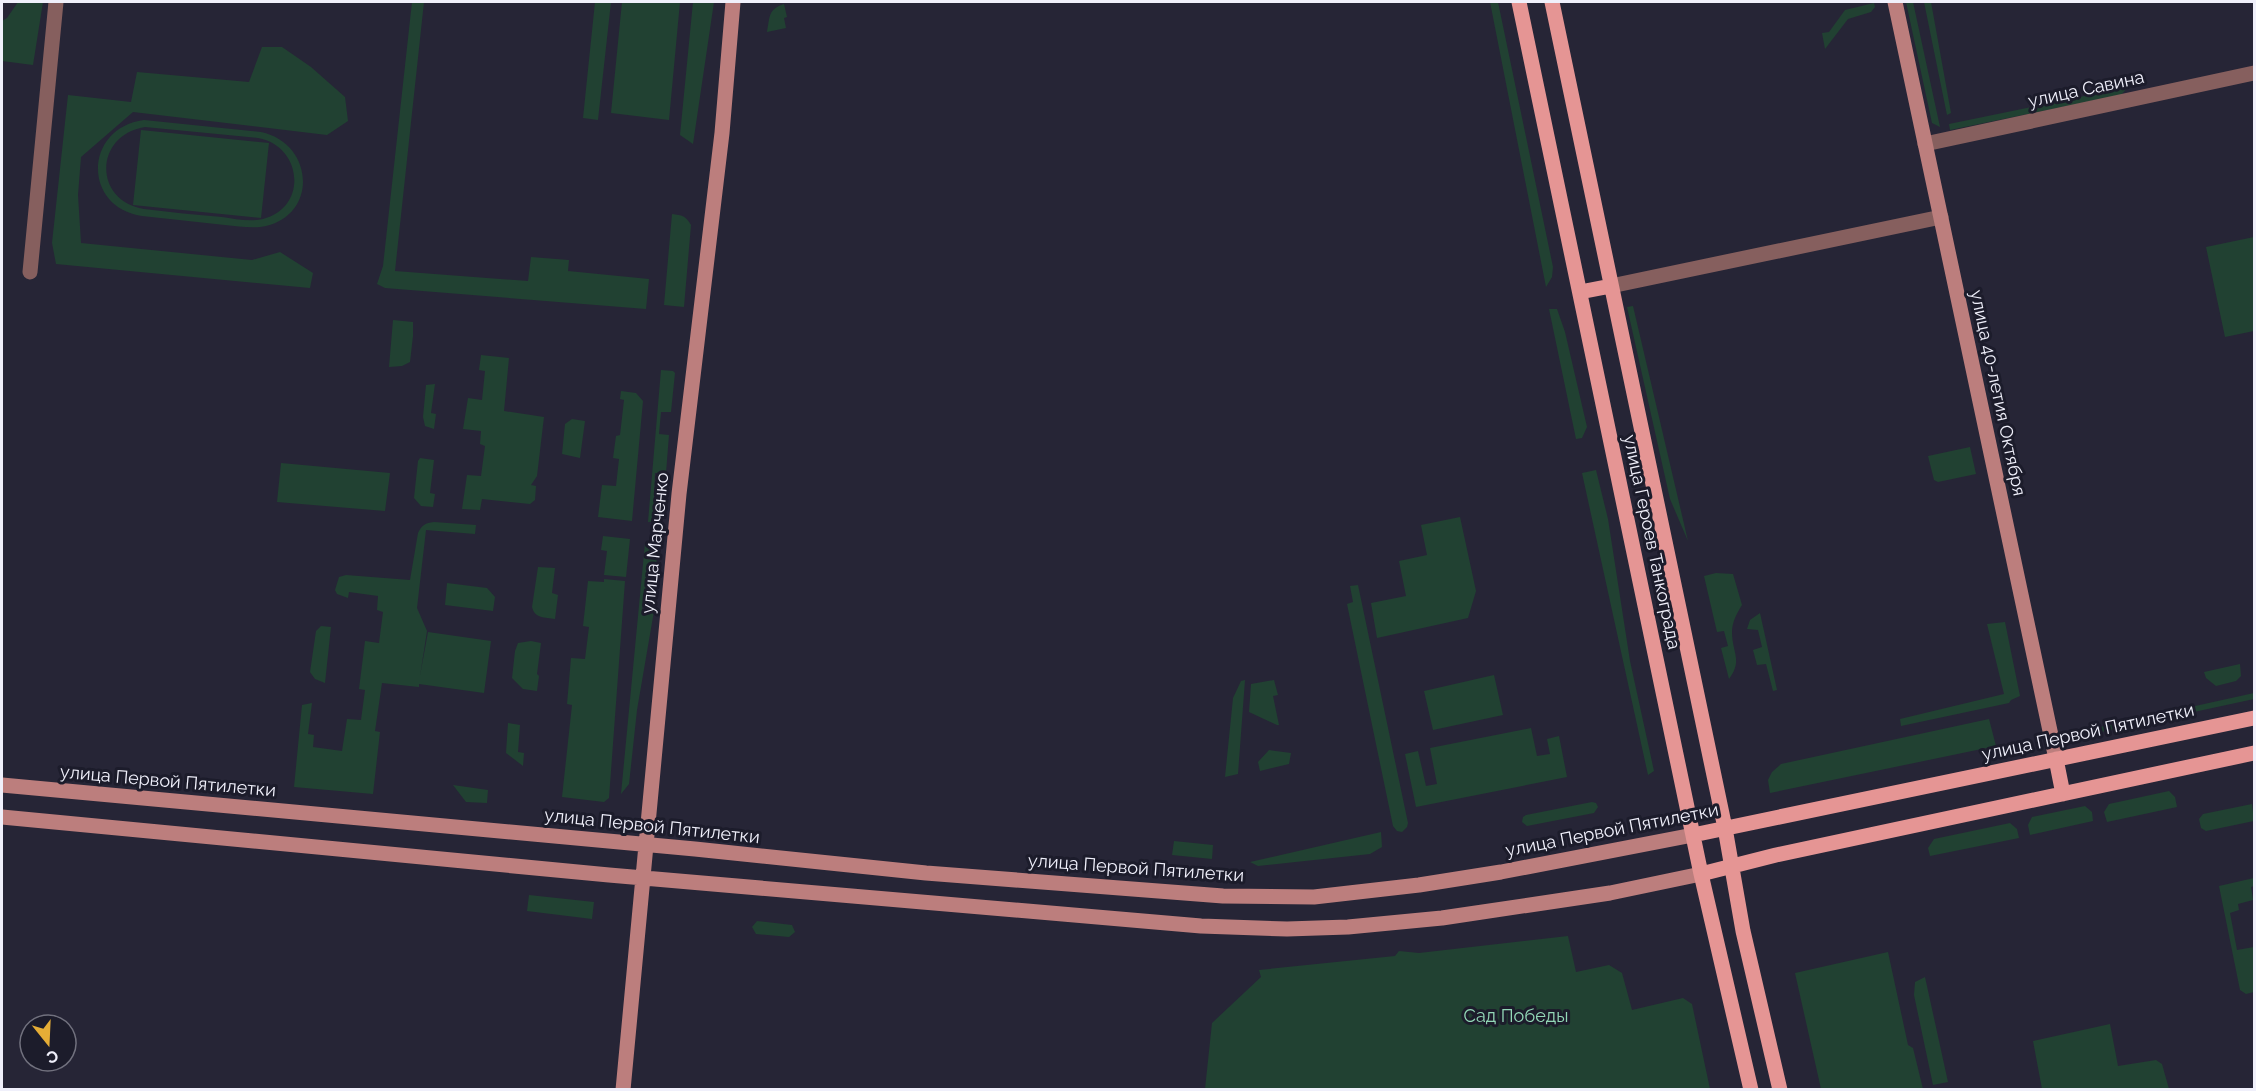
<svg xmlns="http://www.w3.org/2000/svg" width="2256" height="1091" font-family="Raleway,sans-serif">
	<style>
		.green { fill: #214132; fill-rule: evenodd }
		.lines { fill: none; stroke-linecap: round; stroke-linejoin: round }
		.street { stroke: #865f5e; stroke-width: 15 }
		.secondary { stroke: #bc7e7d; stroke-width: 15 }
		.primary { stroke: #e59594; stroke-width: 15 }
		.labels { text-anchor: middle; stroke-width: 6; stroke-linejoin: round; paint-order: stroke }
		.street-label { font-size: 18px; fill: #f0f0fb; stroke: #1c1c2b }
		.park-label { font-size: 18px; fill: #93d8b7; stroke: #1c1c2b }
	</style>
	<rect width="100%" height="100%" fill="#262536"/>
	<path class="green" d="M 18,2 L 43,2 L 33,65 L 2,61 L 2,21 L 7,18 Z
		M 412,2 L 424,2 L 395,271 L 528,281 L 531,257 L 569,260 L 568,271 L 649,279 L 646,309 L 385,288 L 377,284 L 383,266 Z
		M 595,2 L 611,2 L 598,120 L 583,118 Z
		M 622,2 L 680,2 L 669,120 L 611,113 Z
		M 693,2 L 714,2 L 693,144 L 680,135 Z
		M 1490,2 L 1498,2 L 1553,267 L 1552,277 L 1546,287 Z
		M 1906,2 L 1913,2 L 1940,127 L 1932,123 Z
		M 1924,2 L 1931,2 L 1951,113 L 1947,115 Z
		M 1874,3 L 1875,7 L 1871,12 L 1848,19 L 1825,49 L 1822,33 L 1829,32 L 1845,10 Z
		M 784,4 L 787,17 L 784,18 L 786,28 L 767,32 C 770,17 768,9 784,4 Z
		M 262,47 L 282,47 L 311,67 L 345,97 L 348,121 L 327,135 L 133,112 L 81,157 L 78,195 L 81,243 L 252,260 L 280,252 L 313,273 L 310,288 L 56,264 L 52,243 L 68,95 L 131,102 L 137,72 L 249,82 Z
		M 2128,87 L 2121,95 L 1950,130 L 1949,124 Z
		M 144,120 L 261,132 C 313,143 319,213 266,226 C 253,229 238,226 225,225 C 197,222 170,219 142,216 C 82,207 84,128 144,120 ZM 145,127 L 258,138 C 303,146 308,208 263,219 C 250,222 235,219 222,217 C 196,215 170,212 144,209 C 93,201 94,135 145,127 Z
		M 141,130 L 269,143 L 261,218 L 133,205 Z
		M 672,214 C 682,215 686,216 691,225 L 684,307 L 664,305 Z
		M 2254,237 L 2254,331 L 2225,337 L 2206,247 Z
		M 1633,306 L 1688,541 L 1670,499 L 1627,307 Z
		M 1549,309 L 1557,309 L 1565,332 L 1587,427 L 1582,438 L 1576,439 Z
		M 393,320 L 413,322 L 413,336 L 410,362 L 402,366 L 389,367 Z
		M 481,355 L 509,358 L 504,411 L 544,417 L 537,476 L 531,485 L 536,486 L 535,500 L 530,504 L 482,499 L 480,510 L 462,509 L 467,475 L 481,476 L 485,446 L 480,444 L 481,431 L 463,429 L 468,398 L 482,400 L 485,371 L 479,370 Z
		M 661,370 L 673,371 L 675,373 L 671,412 L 661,412 L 659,434 L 669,435 L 666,473 L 655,473 L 654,497 L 664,498 L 660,521 L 648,522 Z
		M 435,384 L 431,413 L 436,414 L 434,429 L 425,426 L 423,417 L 426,385 Z
		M 621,391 L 636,393 L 643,401 L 632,521 L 598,517 L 602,485 L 616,486 L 619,459 L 613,458 L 616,436 L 620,435 L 624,400 L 620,399 Z
		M 572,419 L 585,421 L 580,458 L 562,454 L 565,424 Z
		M 1970,447 L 1976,474 L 1938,482 L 1934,480 L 1928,456 Z
		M 420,458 L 434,460 L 430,493 L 435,494 L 433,507 L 421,506 L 414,498 L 418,461 Z
		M 281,463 L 390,473 L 385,511 L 277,502 Z
		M 1596,470 L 1608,519 L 1630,661 L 1654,771 L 1648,775 L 1582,473 Z
		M 1460,517 L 1476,591 L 1468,618 L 1377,638 L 1371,603 L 1406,596 L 1399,561 L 1427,555 L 1421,525 Z
		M 434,522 L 476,525 L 475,534 L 426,530 L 417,608 L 427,631 L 420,676 L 428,632 L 491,641 L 484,693 L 419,684 L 419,687 L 382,683 L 375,731 L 380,732 L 373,794 L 294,787 L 302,705 L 312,703 L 308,734 L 314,735 L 313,747 L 342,751 L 347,719 L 361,720 L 365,690 L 359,689 L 365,641 L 379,643 L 383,612 L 377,610 L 378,596 L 349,592 L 348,598 L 337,594 L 335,590 L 339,577 L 346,575 L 410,580 L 418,533 C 422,525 425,523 434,522 Z
		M 603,536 L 630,539 L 626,577 L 604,575 L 607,551 L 601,550 Z
		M 645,543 L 657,552 L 655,594 L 644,593 L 642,610 L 654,611 L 637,710 L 629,784 L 621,794 Z
		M 538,567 L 555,568 L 552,593 L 558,595 L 555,619 C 545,617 535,619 532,607 Z
		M 1716,573 L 1733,574 L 1742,605 C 1737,613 1732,622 1732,632 C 1732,653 1743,660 1729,679 L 1721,648 L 1728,646 L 1724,631 L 1717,632 L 1704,576 Z
		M 604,579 L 625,581 L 609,798 L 604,802 L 562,797 L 572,705 L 567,704 L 571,658 L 585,659 L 589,627 L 583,626 L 588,581 L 604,582 Z
		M 447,583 L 487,588 L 495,597 L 493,611 L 445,605 Z
		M 1358,585 L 1408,823 L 1407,827 L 1402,832 L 1397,831 L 1393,826 L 1347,604 L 1353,602 L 1350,586 Z
		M 1760,613 L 1777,690 L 1773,691 L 1766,664 L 1757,665 L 1753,650 L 1762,647 L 1758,630 L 1747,629 L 1750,620 Z
		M 2005,622 L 2020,696 L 2011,700 L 2009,703 L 1901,726 L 1900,719 L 2004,694 L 1987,624 Z
		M 321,626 L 331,627 L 325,683 L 315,679 L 310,672 L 316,631 Z
		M 531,641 L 541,643 L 537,674 L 539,676 L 537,691 L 523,689 L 512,678 L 515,651 L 518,643 Z
		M 2240,664 L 2241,676 L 2236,681 L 2216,686 L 2206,678 L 2204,672 Z
		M 1494,675 L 1503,715 L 1433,730 L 1424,691 Z
		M 1245,680 L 1238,774 L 1225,777 L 1233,698 L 1241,681 Z
		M 1274,680 L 1278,695 L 1273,696 L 1279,725 L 1277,725 L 1249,712 L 1251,684 Z
		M 2254,693 L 2254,699 L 2092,734 L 2091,729 Z
		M 1989,719 L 1996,746 L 1770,793 L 1768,780 L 1772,772 L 1781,764 Z
		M 508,723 L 520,725 L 518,752 L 524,753 L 523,766 L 506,753 Z
		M 1531,728 L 1537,756 L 1550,754 L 1547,739 L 1559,736 L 1567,777 L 1416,807 L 1405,754 L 1418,751 L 1426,786 L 1437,784 L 1430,748 Z
		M 1269,750 L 1291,753 L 1289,764 L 1260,771 L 1258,762 Z
		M 453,785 L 488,790 L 487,803 L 466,802 Z
		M 2169,791 L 2175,797 L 2177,807 L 2107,822 L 2104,812 L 2109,804 Z
		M 1592,802 L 1596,803 L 1598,807 L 1594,813 L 1527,826 L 1522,822 L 1523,817 L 1526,815 Z
		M 2252,804 L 2254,821 L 2206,831 L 2201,828 L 2199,819 L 2203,814 Z
		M 2085,806 L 2092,812 L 2093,821 L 2030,835 L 2028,825 L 2032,817 Z
		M 2010,823 L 2017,829 L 2019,838 L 1930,856 L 1928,848 L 1934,839 Z
		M 1381,832 L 1382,847 L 1370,854 L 1258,866 L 1250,862 Z
		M 1174,841 L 1213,845 L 1212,859 L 1172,855 Z
		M 2254,878 L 2254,886 L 2251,887 L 2253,900 L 2238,904 L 2239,910 L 2230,913 L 2237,950 L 2254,947 L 2254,992 L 2246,994 L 2240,990 L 2219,886 Z
		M 529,895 L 594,902 L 592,919 L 527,911 Z
		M 757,921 L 792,925 L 795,932 L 789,937 L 756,934 L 752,927 Z
		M 1568,936 L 1576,972 L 1609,965 L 1622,973 L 1632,1010 L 1683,998 L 1692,1004 L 1710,1089 L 1205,1089 L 1212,1023 L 1261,977 L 1259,970 L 1395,956 L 1399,951 L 1419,953 Z
		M 1888,952 L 1908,1045 L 1913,1048 L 1923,1089 L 1821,1089 L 1795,973 Z
		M 1925,977 L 1948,1082 L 1933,1085 L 1914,995 L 1915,982 Z
		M 2110,1024 L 2118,1066 L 2156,1060 L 2162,1064 L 2169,1089 L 2042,1089 L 2033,1041 Z"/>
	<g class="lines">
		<path class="street" d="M 1925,144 L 2254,73
			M 30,272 L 56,2
			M 1611,286 L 1941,217"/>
		<path class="secondary" d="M 1895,2 L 2056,759
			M 2,785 L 695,849 L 926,873 L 1223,896 L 1314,897 L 1419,885 L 1501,872 L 1693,835
			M 2,817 L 609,875 L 1201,926 L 1287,929 L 1348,927 L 1442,918 L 1610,893 L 1701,874
			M 623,1090 L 679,494 L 722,133 L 733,2"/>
		<path class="primary" d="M 1519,2 L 1701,874 L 1751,1090
			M 1552,2 L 1725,828 L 1743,931 L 1780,1090
			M 1580,292 L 1611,286
			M 2056,759 L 2063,794
			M 1693,835 L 2254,718
			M 1701,874 L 1776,855 L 2254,753"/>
	</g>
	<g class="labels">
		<g class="street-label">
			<text transform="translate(2086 89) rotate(-12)" y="6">улица Савина</text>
			<text transform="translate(1998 393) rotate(78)" y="6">улица 40-летия Октября</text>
			<text transform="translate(1652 542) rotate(78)" y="6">улица Героев Танкограда</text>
			<text transform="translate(655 543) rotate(-84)" y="6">улица Марченко</text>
			<text transform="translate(2088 732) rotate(-12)" y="6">улица Первой Пятилетки</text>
			<text transform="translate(168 781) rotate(5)" y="6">улица Первой Пятилетки</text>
			<text transform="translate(652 826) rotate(6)" y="6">улица Первой Пятилетки</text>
			<text transform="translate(1612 830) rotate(-11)" y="6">улица Первой Пятилетки</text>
			<text transform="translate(1136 868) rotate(4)" y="6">улица Первой Пятилетки</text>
		</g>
		<g class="park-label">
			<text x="1516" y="1022">Сад Победы</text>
		</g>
	</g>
	<rect width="2256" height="1091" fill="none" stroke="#f0f0fb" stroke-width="6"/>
	<g transform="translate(48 1043) rotate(162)"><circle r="28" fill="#1c1c2b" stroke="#71717e" stroke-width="1.5"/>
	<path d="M0-4.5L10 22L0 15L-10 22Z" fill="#e5ad36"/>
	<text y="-9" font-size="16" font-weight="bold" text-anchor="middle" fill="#f0f0fb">С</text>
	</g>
</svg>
